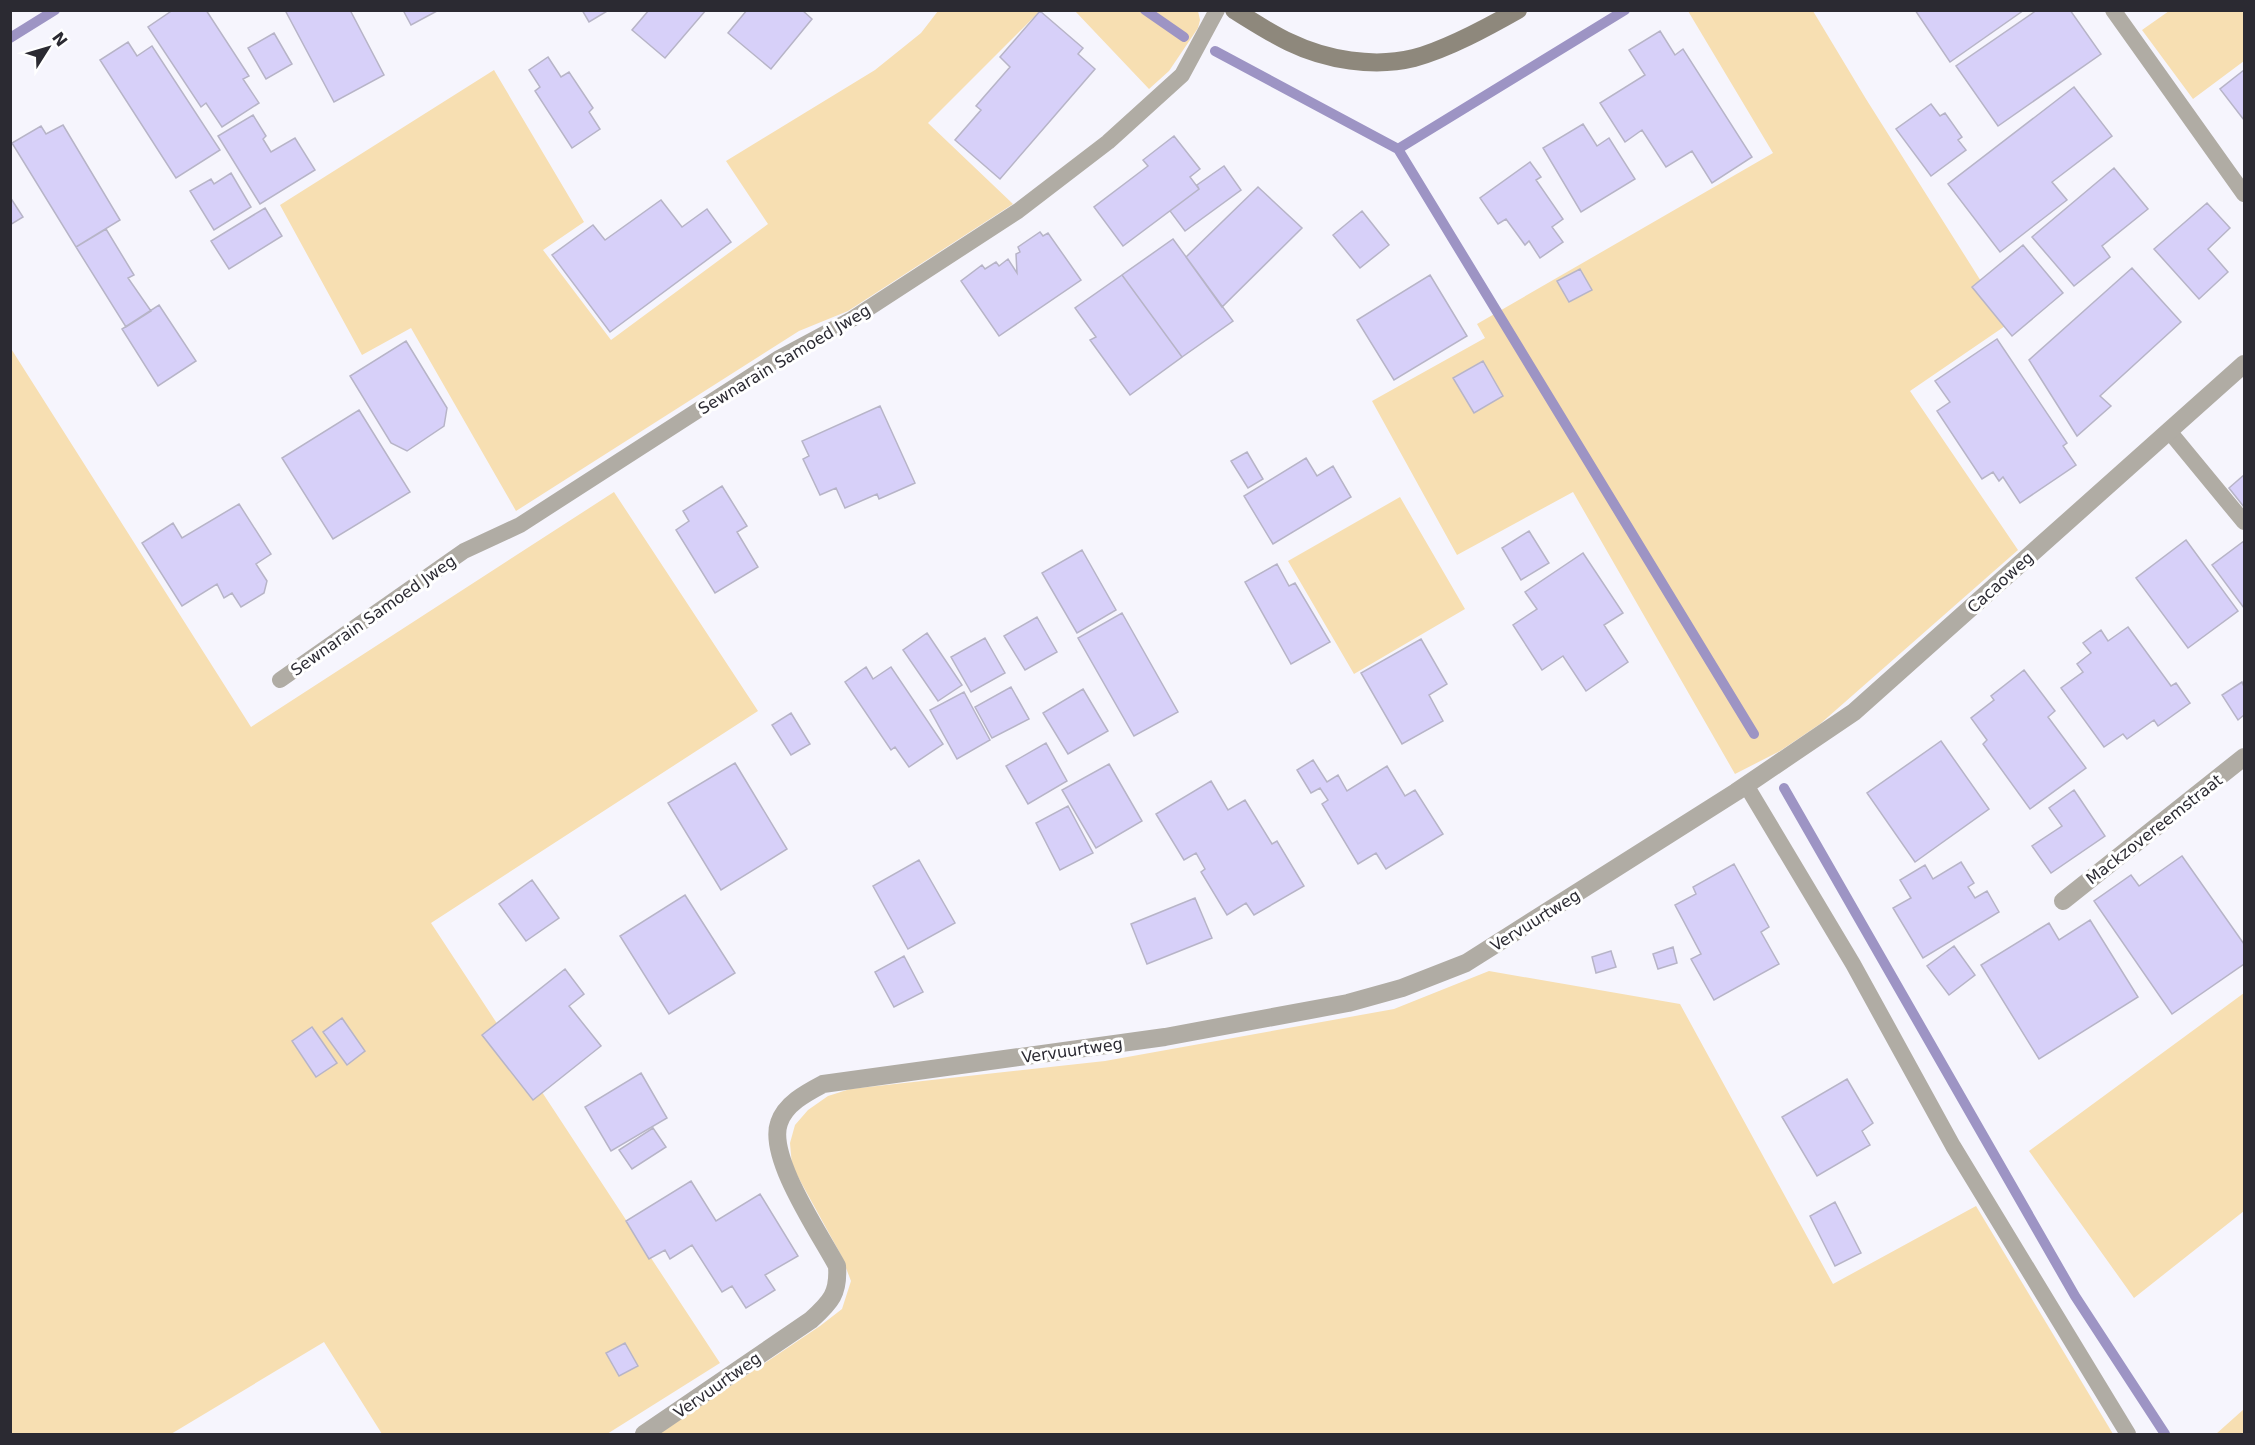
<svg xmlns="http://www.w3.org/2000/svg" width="2255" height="1445" font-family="'DejaVu Sans',sans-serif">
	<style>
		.green { fill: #f7dfb2 }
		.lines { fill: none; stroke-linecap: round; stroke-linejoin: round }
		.stream { stroke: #9d94c4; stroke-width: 10 }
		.building { fill: #d7d0f9; stroke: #b7b4c7; stroke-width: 1.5 }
		.lane { stroke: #b0aca4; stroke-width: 16 }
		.street { stroke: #b0aca4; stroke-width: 18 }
		.secondary { stroke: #8e887c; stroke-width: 18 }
		.labels { text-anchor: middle; stroke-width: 6; stroke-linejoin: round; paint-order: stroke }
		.street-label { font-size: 16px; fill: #2b2a32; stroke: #fff }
	</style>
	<rect width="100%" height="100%" fill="#f6f5fd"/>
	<path class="green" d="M 938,11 L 1040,11 L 928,123 L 1013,204 L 848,311 L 799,331 L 516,511 L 411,328 L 362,355 L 280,205 L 494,70 L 584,222 L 543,250 L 611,340 L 768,224 L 726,161 L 875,70 L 921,33 Z
		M 1075,11 L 1198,11 L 1200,20 L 1198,28 L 1169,71 L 1149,89 Z
		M 1688,11 L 1813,11 L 1866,99 L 2008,324 L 1910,391 L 2018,550 L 1820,724 L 1780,751 L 1735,774 L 1573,492 L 1457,555 L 1372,401 L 1485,338 L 1477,324 L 1773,153 Z
		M 2169,11 L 2244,11 L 2244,61 L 2193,99 L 2142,30 Z
		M 10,347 L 251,727 L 614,492 L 758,711 L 431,923 L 720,1363 L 607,1434 L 382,1434 L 324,1342 L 171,1434 L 11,1434 Z
		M 1400,497 L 1465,609 L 1354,674 L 1288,561 Z
		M 1489,971 L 1680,1004 L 1833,1284 L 1976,1206 L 2113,1434 L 659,1434 L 820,1326 L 842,1309 L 851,1281 L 841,1255 L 792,1166 L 790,1143 L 795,1125 L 808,1110 L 828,1096 L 850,1089 L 1105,1061 L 1394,1009 Z
		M 2244,993 L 2244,1211 L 2134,1298 L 2029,1151 Z
		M 2244,1409 L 2244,1434 L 2216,1434 Z"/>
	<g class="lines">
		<path class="stream" d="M 1145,10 L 1184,37
			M 1625,10 L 1398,149 L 1754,734
			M 10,38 L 55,10
			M 1215,51 L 1398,149
			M 1784,788 L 2075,1296 L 2165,1434"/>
	</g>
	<path class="building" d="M 173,10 L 206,10 L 249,76 L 243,79 L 259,103 L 222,127 L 206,103 L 201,107 L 148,27 Z
		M 285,10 L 350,10 L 384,75 L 334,102 Z
		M 403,10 L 437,10 L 437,11 L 411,25 Z
		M 582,10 L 609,10 L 589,22 Z
		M 649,10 L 706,10 L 665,58 L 632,30 Z
		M 747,10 L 802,10 L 812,19 L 771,69 L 728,33 Z
		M 1915,10 L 2024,10 L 1950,62 Z
		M 2037,10 L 2070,10 L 2101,54 L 1998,126 L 1956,66 Z
		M 1040,11 L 1083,48 L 1078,54 L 1095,69 L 1000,179 L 955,140 L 981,110 L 976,106 L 1010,67 L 1000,57 Z
		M 1660,31 L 1675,55 L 1683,49 L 1752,157 L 1712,183 L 1692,151 L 1666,167 L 1642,130 L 1625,142 L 1600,103 L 1645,75 L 1629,50 Z
		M 274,33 L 292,64 L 266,79 L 248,48 Z
		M 128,42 L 137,56 L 152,46 L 220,150 L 176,178 L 100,60 Z
		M 548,57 L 561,77 L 569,72 L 593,108 L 589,112 L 600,129 L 572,148 L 535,91 L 540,87 L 529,70 Z
		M 2244,70 L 2244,120 L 2220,89 Z
		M 2074,87 L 2112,136 L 2052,182 L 2067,200 L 2000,252 L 1948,184 Z
		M 1931,104 L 1940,116 L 1945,113 L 1962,137 L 1958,140 L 1966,150 L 1931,176 L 1896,129 Z
		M 253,115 L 266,136 L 263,139 L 271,152 L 295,138 L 315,170 L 260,204 L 218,136 Z
		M 1583,124 L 1597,146 L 1609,138 L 1635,179 L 1581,212 L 1543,148 Z
		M 63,125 L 120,220 L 76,247 L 12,143 L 41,126 L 46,134 Z
		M 1174,136 L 1200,169 L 1190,177 L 1199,189 L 1123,246 L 1094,207 L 1148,166 L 1143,160 Z
		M 1530,162 L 1541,177 L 1536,180 L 1563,219 L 1552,227 L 1563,242 L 1540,258 L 1529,241 L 1525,245 L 1506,219 L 1498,224 L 1480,198 Z
		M 1224,166 L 1241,190 L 1185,231 L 1170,211 L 1199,189 L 1197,185 Z
		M 2114,168 L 2148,209 L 2102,246 L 2110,257 L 2074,286 L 2032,237 Z
		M 231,173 L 251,207 L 214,230 L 190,191 L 211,179 L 214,184 Z
		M 1258,187 L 1302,228 L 1222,307 L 1186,257 Z
		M 10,197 L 23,217 L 10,225 Z
		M 661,200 L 682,227 L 707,209 L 731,242 L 610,332 L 552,255 L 593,225 L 605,240 Z
		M 2207,203 L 2230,228 L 2208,249 L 2228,272 L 2199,299 L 2154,249 Z
		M 265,208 L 282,236 L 229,269 L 211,241 Z
		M 1362,211 L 1389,245 L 1360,268 L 1333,235 Z
		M 106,229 L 134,275 L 128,278 L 151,311 L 126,327 L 76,247 Z
		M 1040,232 L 1043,236 L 1048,233 L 1081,280 L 999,336 L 961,281 L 982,265 L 985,269 L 996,262 L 999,266 L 1008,259 L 1017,273 L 1016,254 L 1020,252 L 1018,247 Z
		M 1173,239 L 1233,321 L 1182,357 L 1122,275 Z
		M 2023,245 L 2063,293 L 2012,336 L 1972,287 Z
		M 2132,268 L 2181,322 L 2100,396 L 2111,406 L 2077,436 L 2029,360 Z
		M 1580,269 L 1592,290 L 1569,302 L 1557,281 Z
		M 1122,275 L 1182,357 L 1130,395 L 1090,340 L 1096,337 L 1075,308 Z
		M 1430,275 L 1467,336 L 1394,380 L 1357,320 Z
		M 159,305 L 196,361 L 158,386 L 122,329 Z
		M 1997,339 L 2067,443 L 2063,446 L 2076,465 L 2020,503 L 2003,477 L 1999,481 L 1993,472 L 1982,479 L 1937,411 L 1950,402 L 1935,381 Z
		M 406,341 L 447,408 L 444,426 L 407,451 L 391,443 L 350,376 Z
		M 1483,361 L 1503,396 L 1474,413 L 1453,378 Z
		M 880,406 L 915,483 L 879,499 L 877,494 L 845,508 L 836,488 L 820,495 L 803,459 L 809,456 L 802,441 Z
		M 359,410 L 410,492 L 333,539 L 282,458 Z
		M 1247,452 L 1263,479 L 1248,488 L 1231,461 Z
		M 1306,458 L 1317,476 L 1333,466 L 1351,497 L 1273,544 L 1244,496 Z
		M 2244,475 L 2244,507 L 2229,488 Z
		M 722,486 L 747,526 L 737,532 L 758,567 L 715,593 L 676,530 L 689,521 L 683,511 Z
		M 239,504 L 271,554 L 256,564 L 267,581 L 264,593 L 241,607 L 232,593 L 224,598 L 217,584 L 182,606 L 142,543 L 173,523 L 182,538 Z
		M 1529,531 L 1549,563 L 1521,580 L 1502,548 Z
		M 2186,540 L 2238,611 L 2188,648 L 2136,578 Z
		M 2244,541 L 2244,608 L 2212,565 Z
		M 1082,550 L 1116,610 L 1077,633 L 1042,573 Z
		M 1583,553 L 1623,613 L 1604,625 L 1628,662 L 1586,691 L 1563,656 L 1542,670 L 1513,625 L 1537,609 L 1525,592 Z
		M 1277,564 L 1289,586 L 1295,583 L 1330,642 L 1291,664 L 1245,582 Z
		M 1122,613 L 1178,712 L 1134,736 L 1078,638 Z
		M 1037,617 L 1057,652 L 1025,670 L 1004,636 Z
		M 2128,627 L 2171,686 L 2176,683 L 2190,703 L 2158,726 L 2154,720 L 2127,739 L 2123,734 L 2104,747 L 2061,688 L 2083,672 L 2077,664 L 2091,653 L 2083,643 L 2101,630 L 2108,641 Z
		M 927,633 L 962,685 L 938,701 L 903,650 Z
		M 985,638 L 1005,673 L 971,692 L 951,657 Z
		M 1421,639 L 1447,684 L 1429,695 L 1443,721 L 1402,744 L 1361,673 Z
		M 866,667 L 873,679 L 891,667 L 943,744 L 909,767 L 895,747 L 891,750 L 845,682 Z
		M 2024,670 L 2055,711 L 2048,717 L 2086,768 L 2030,809 L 1983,744 L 1987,740 L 1971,718 L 1994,700 L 1991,696 Z
		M 2242,682 L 2244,687 L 2244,715 L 2238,720 L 2222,695 Z
		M 1011,687 L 1029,719 L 992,738 L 975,707 Z
		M 1083,689 L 1108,731 L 1068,754 L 1043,713 Z
		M 964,692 L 990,740 L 957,759 L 930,710 Z
		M 791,713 L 810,744 L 791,755 L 772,725 Z
		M 1941,741 L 1989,809 L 1915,862 L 1867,793 Z
		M 1046,743 L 1067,781 L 1028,804 L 1006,766 Z
		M 1313,760 L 1327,782 L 1338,775 L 1347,791 L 1387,766 L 1405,796 L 1415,790 L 1443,834 L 1386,869 L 1376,853 L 1358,864 L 1322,804 L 1328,800 L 1320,788 L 1311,793 L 1297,770 Z
		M 735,763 L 787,849 L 721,890 L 668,803 Z
		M 1109,764 L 1142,821 L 1096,848 L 1062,790 Z
		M 1211,781 L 1228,810 L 1245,800 L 1272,844 L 1277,841 L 1304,886 L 1254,915 L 1246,903 L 1227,915 L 1201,872 L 1205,869 L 1196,853 L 1184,860 L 1156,814 Z
		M 2074,790 L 2105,836 L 2051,873 L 2032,846 L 2062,826 L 2049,808 Z
		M 1068,806 L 1093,853 L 1060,870 L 1036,823 Z
		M 2182,856 L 2244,944 L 2244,964 L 2172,1014 L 2094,901 L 2131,875 L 2139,886 Z
		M 919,860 L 955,923 L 908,949 L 873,886 Z
		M 1961,862 L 1974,883 L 1968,887 L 1975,898 L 1987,891 L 1999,912 L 1923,958 L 1893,908 L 1911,898 L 1900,880 L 1925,865 L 1933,879 Z
		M 1734,864 L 1769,927 L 1761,932 L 1779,964 L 1714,1000 L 1691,959 L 1701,954 L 1675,905 L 1696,894 L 1693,887 Z
		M 532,880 L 559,918 L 526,941 L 499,904 Z
		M 685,895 L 735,973 L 669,1014 L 620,936 Z
		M 1195,898 L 1212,938 L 1147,964 L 1131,924 Z
		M 2090,920 L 2138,997 L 2039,1059 L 1981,965 L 2049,923 L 2059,940 Z
		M 1954,946 L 1975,975 L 1949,995 L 1927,966 Z
		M 1673,947 L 1677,963 L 1658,969 L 1653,954 Z
		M 1611,951 L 1616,967 L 1596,973 L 1592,957 Z
		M 904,956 L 923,992 L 894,1007 L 875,972 Z
		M 565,969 L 584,994 L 569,1006 L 601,1046 L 533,1100 L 482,1035 Z
		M 342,1018 L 365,1051 L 347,1065 L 323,1032 Z
		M 312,1027 L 337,1063 L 316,1077 L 292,1041 Z
		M 641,1073 L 667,1118 L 611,1151 L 585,1107 Z
		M 1847,1079 L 1873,1123 L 1862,1131 L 1870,1145 L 1817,1176 L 1782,1117 Z
		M 653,1128 L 666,1147 L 632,1169 L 619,1150 Z
		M 691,1181 L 716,1221 L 760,1194 L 798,1256 L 765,1275 L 775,1290 L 746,1308 L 732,1286 L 722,1292 L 692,1245 L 670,1259 L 665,1250 L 649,1259 L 626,1221 Z
		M 1835,1202 L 1861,1253 L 1835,1266 L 1810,1216 Z
		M 625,1343 L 638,1366 L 619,1376 L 606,1353 Z"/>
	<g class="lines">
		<path class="lane" d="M 2113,10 L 2244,194
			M 2169,431 L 2244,522
			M 280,680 L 464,551 L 520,525 L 779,358 L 852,319 L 1018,211 L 1108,142 L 1182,75 L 1217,10
			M 1746,785 L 1853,964 L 1953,1146 L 2128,1434"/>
		<path class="street" d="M 2063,901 L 2244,757
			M 644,1434 L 811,1320 C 831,1302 839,1293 837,1266 C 820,1234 767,1157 779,1123 C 785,1104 806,1093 823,1084 L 1165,1037 L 1348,1003 L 1402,988 L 1466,963 L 1736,792 L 1854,712 L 2244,364"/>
		<path class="secondary" d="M 1234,10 C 1252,21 1270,33 1289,42 C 1326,60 1374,68 1414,58 C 1448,49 1488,27 1518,10"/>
	</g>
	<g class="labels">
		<g class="street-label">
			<text transform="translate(784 359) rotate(-31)" y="6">Sewnarain Samoed Jweg</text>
			<text transform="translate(2000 582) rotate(-42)" y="6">Cacaoweg</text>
			<text transform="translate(373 615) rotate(-35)" y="6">Sewnarain Samoed Jweg</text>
			<text transform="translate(2154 829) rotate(-38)" y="6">Mackzovereemstraat</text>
			<text transform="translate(1535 920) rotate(-32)" y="6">Vervuurtweg</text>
			<text transform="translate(1072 1050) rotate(-8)" y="6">Vervuurtweg</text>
			<text transform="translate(717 1385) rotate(-35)" y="6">Vervuurtweg</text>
		</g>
	</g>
	<rect width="2255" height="1445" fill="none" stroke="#2b2a32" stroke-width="24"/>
	<g transform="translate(48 48) rotate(53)" stroke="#ffffff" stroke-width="4.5" paint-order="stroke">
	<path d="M0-4.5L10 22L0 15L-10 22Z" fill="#2b2a32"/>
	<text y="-9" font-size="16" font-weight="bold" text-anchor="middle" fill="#2b2a32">N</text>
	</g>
</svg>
